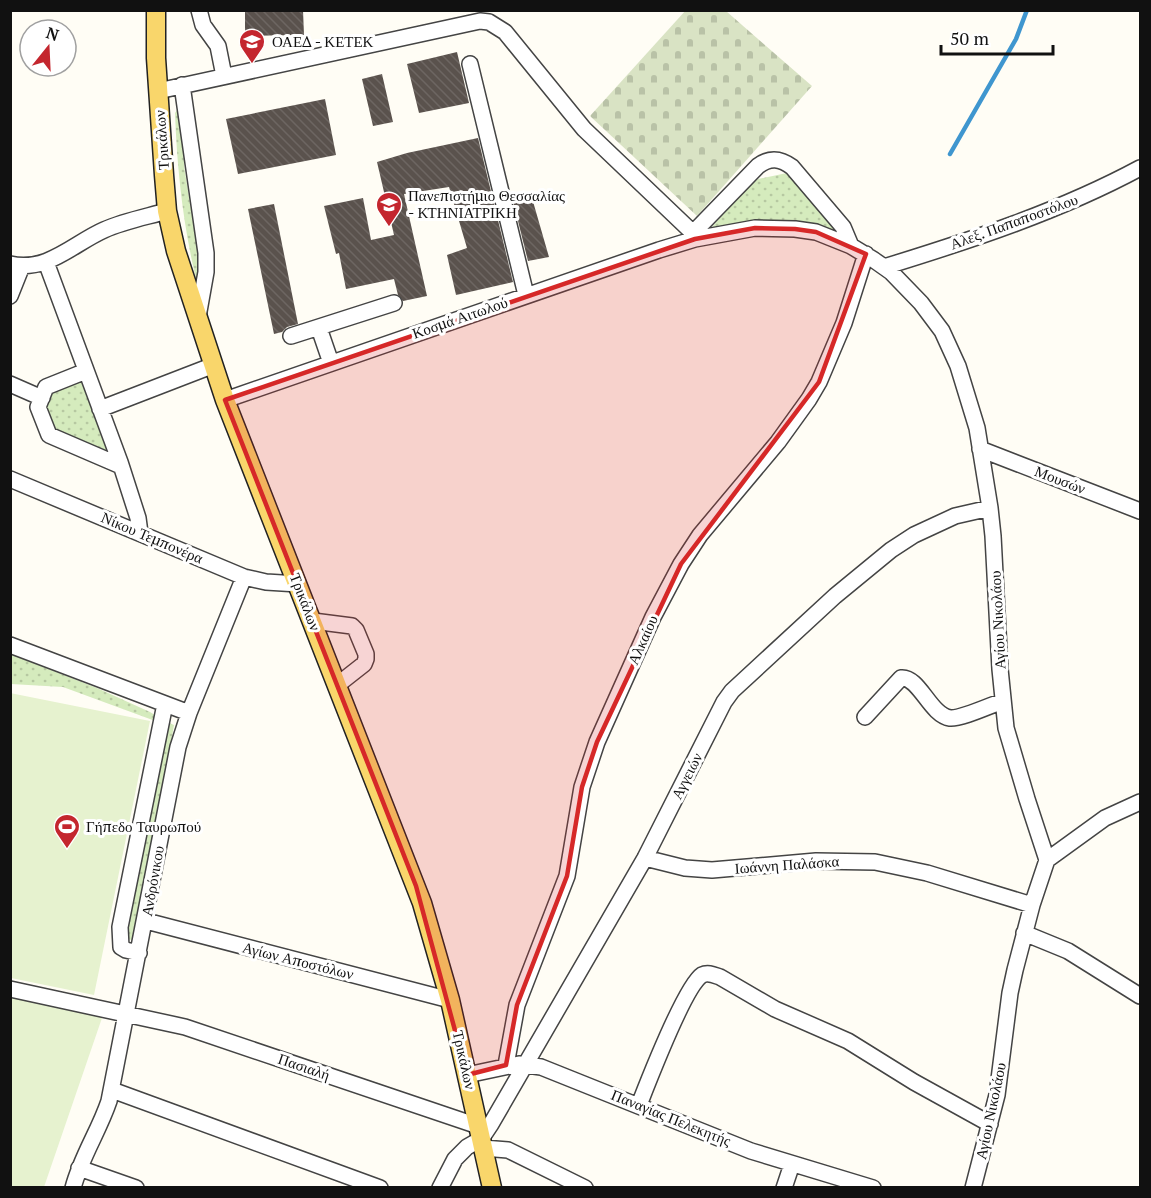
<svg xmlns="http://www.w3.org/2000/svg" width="1151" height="1198" font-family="'PT Serif',serif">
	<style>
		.cemetery { fill: url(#cemetery-stones) }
		.park { fill: url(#park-dots) }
		.pitch { fill: #e6f2cf }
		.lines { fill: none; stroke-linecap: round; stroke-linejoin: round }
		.stream { stroke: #3f96cf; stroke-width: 4.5 }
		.building { fill: url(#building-back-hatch) }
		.minor-casing { stroke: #444; stroke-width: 18 }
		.major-casing { stroke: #222; stroke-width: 21 }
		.minor { stroke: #fff; stroke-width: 15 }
		.major { stroke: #f9d66b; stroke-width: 18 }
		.marked { fill: #d62828; fill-opacity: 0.2; stroke: #d62828; stroke-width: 4.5; stroke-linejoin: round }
		.labels { text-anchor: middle; stroke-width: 6; stroke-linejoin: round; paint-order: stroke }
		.poi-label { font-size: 15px; fill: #111; stroke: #fff; text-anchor: start }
		.street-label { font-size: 15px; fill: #111; stroke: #fff }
	</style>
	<defs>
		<pattern id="cemetery-stones" width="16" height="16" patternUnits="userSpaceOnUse" patternTransform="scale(1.5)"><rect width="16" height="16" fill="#d9e3c4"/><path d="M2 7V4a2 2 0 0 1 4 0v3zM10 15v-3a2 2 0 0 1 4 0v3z" fill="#b9c2a7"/></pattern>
		<pattern id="park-dots" width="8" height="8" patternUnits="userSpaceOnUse" patternTransform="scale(1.5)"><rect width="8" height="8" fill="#d5ebbd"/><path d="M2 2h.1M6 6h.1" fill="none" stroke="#b6c8a1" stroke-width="1.8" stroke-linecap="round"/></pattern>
		<pattern id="building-back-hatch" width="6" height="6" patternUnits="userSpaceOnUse" patternTransform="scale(1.5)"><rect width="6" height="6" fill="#5a524d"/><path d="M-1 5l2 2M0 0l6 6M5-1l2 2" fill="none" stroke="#6d6662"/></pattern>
	</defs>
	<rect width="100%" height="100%" fill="#fffdf5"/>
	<path class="cemetery" d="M 686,10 L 726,11 L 812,86 L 697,216 L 590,116 Z"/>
	<path class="park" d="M 183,109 L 184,166 L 200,266 L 199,279 L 196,279 C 183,224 177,169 175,113 L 177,110 Z
		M 787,173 L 792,176 L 837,230 C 825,230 812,223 800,222 C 773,218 740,221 714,228 L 712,227 L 743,192 L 758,179 Z
		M 87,374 L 119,463 L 51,433 L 41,407 L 48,390 Z
		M 10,654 L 97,688 L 150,712 L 158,717 L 158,722 L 63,687 L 11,684 Z
		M 167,722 L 174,725 L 137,939 L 134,941 L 126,938 L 124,925 Z"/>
	<path class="pitch" d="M 10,693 L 150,721 L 94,995 L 11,978 Z
		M 10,996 L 103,1015 L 44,1187 L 11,1187 Z"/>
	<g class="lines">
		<path class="stream" d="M 950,154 L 1016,39 L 1027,10"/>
	</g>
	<path class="building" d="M 245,10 L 303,10 L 304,35 L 245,36 Z
		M 457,52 L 469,103 L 419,113 L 407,64 Z
		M 382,74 L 393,122 L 373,126 L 362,79 Z
		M 325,99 L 336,155 L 238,174 L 226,119 Z
		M 478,138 L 513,282 L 456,295 L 447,255 L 467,248 L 449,187 L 404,194 L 427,296 L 403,301 L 398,295 L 394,279 L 346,289 L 339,253 L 336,254 L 324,206 L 363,198 L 371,240 L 394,235 L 377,162 L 407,153 Z
		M 532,198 L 549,257 L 528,261 L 513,201 Z
		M 274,204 L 298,324 L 287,327 L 282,332 L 274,334 L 248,209 Z"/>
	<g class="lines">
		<defs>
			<path id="minor" d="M 199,10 L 203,25 L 218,46 L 224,76
				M 470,64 L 526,295
				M 182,85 L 206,253 L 206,272 L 198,317
				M 158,91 L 480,21 L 489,22 L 505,32 L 584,129 L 693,233
				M 695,239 L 693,233 L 758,166 C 770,157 780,158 792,167 L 843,227 L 851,246
				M 46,262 L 120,462 L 138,518 L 140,533
				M 10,264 C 47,273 74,243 104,230 C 124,221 146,217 167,211
				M 884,267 C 972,240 1060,211 1140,168
				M 10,296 L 22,266
				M 319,328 L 331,363
				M 291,336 L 394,303
				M 86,371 L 46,387 L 38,407 L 49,435 L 121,466
				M 10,384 L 42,398
				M 225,400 L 659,250 L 695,239 L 755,228 L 795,229 L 816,232 L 851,246 L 874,260 L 891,272 L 921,303 L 942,331 L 958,366 L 977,428 L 990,508 L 993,536 L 1000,669 L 1006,728 L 1027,799 L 1047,860 L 1032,905 L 1015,970 L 1010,993 L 997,1095 L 973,1188
				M 100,409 L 214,365
				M 980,449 L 1140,511
				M 10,479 L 244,577 L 266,582 L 298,584
				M 313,621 L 352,626 L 356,630 L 366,654 L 366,659 L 364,664 L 336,686
				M 10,645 L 189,713
				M 865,717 L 901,678 C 919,676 930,715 950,718 C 961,719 991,705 1003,701
				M 645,858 L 685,868 L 712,870 L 816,861 L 875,862 L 927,873 L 1032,905
				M 1047,860 L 1105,818 L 1140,802
				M 146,921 L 450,1000
				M 1024,933 L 1068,951 L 1140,996
				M 139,953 L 126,950 L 121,947 L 120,927 L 165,704
				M 10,989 L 185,1027 L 478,1126
				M 506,1065 L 517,1005 L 567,876 L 582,787 L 597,742 L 653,617 L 681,564 L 700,535 L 778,442 L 809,399 L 819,382 L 844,323 L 866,254
				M 467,1075 L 519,1064 L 541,1067 L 751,1151 L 873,1188
				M 112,1090 L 380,1188
				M 639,1105 C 648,1082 685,986 702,975 C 708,972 714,975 720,977 L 775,1009 L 848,1041 L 914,1082 L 990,1124
				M 483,1148 L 508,1150 L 585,1188
				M 79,1168 L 136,1188
				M 73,1188 C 81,1157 99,1131 109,1101 L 178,747 L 189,713 L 244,577
				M 440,1188 L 455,1159 L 467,1147 L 481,1139 L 491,1124 L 645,858 L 724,702 L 732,691 L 835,596 L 891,550 L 914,535 L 955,516 L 990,508
				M 784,1188 L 792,1164"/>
			<path id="major" d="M 156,10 L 156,58 L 164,175 L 167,211 L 176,251 L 225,400 L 422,903 L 450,1000 L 492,1188"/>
		</defs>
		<use href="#minor" class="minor-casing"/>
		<use href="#major" class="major-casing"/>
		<use href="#minor" class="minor"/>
		<use href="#major" class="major"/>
	</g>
	<path class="marked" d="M 755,228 L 795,229 L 816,232 L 866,254 L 819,382 L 681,564 L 597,742 L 582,787 L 567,876 L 517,1005 L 506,1065 L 467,1075 L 416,886 L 225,400 L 695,239 Z"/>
	<defs>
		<symbol id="school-pin" viewBox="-11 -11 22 30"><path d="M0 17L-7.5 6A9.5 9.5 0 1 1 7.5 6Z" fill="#c4262e" stroke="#fff"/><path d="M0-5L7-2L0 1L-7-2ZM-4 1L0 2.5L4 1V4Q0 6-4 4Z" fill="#fff"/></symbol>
		<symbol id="university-pin" viewBox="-11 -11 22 30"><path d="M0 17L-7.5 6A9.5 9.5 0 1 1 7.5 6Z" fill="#c4262e" stroke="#fff"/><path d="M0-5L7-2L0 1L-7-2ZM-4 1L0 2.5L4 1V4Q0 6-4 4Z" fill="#fff"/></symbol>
		<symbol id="stadium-pin" viewBox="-11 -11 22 30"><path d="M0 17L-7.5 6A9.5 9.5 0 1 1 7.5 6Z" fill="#c4262e" stroke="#fff"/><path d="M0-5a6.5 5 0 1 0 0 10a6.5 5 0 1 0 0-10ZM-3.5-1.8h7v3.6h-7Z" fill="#fff"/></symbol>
	</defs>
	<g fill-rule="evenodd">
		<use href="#school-pin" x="237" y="27" width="30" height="40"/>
		<use href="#university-pin" x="374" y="190" width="30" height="40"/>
		<use href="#stadium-pin" x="52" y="812" width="30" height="40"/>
	</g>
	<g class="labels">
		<g class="poi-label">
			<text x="272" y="47">ΟΑΕΔ - ΚΕΤΕΚ</text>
			<text x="408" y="201">Πανεπιστήμιο Θεσσαλίας<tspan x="408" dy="17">- ΚΤΗΝΙΑΤΡΙΚΗ</tspan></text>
			<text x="86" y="832">Γήπεδο Ταυρωπού</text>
		</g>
		<g class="street-label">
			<text transform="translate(162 140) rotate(-94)" y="5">Τρικάλων</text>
			<text transform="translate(1014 222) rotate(-20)" y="5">Αλεξ. Παπαποστόλου</text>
			<text transform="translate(460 318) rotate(-19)" y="5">Κοσμά Αιτωλού</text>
			<text transform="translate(1060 480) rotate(21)" y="5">Μουσών</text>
			<text transform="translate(152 538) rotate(23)" y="5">Νίκου Τεμπονέρα</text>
			<text transform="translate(305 602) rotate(69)" y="5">Τρικάλων</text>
			<text transform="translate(998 620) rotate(-93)" y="5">Αγίου Νικολάου</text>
			<text transform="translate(643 640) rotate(-66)" y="5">Αλκαίου</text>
			<text transform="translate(687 776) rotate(-63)" y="5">Αγγειών</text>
			<text transform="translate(787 865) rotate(-4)" y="5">Ιωάννη Παλάσκα</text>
			<text transform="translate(153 881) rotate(-80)" y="5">Ανδρόνικου</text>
			<text transform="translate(298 961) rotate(14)" y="5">Αγίων Αποστόλων</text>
			<text transform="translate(464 1060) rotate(77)" y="5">Τρικάλων</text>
			<text transform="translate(304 1067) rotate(19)" y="5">Πασιαλή</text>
			<text transform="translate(991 1111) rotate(-78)" y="5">Αγίου Νικολάου</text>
			<text transform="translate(671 1118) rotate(22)" y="5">Παναγίας Πελεκητής</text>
		</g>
	</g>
	<rect width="1151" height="1198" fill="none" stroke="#111111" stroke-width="24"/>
	<g transform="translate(48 48) rotate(18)"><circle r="28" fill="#ffffff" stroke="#a0a0a0" stroke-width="1.5"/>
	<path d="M0-4.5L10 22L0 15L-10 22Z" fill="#c4262e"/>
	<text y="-9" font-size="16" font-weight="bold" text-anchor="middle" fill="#111111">N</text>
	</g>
	<path d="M941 45v9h112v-9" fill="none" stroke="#111111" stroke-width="3"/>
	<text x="950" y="45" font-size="18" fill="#111111" stroke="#ffffff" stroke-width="4.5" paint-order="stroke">50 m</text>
</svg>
